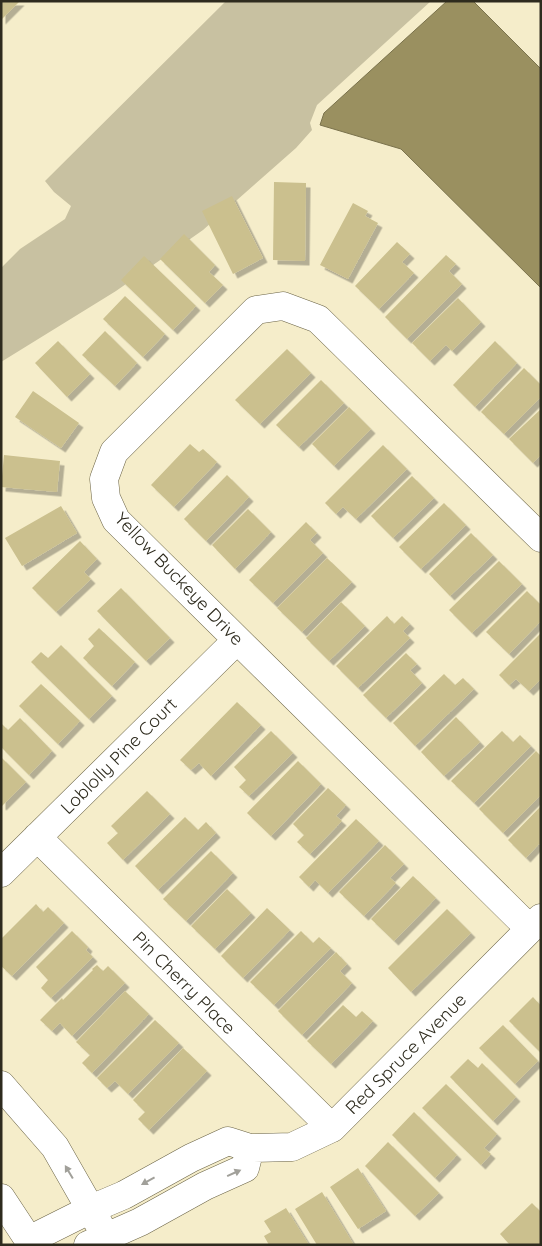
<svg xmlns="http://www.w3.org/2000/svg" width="542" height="1246" font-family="Quicksand,sans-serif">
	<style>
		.green { fill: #c8c1a1 }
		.water { fill: #9a9060; stroke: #7a724c }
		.building { fill: #cbc08e; filter: url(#shadow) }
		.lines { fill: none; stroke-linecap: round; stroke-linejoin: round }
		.minor-casing { stroke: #6a6345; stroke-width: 29 }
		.minor { stroke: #fff; stroke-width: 28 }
		.oneway { fill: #a1a09a }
		.labels { text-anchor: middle; stroke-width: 4; stroke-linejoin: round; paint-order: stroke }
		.street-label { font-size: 18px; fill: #2e2b1e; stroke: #fff }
	</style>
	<defs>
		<filter id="shadow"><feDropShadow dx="4.5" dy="4.5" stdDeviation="0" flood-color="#0004"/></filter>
	</defs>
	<rect width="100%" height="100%" fill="#f5edca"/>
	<path class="green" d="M 226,1 L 431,1 L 317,105 L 310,123 L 312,130 L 296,148 L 203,230 L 116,291 L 1,362 L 1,268 L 20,249 L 65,219 L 71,206 L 54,192 L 45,181 Z"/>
	<path class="water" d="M 447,1 L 473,1 L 541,69 L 541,288 L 401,149 L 320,125 L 324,113 Z"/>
	<path class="building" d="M 1,1 L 20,1 L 1,20 Z
		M 274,182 L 306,183 L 305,261 L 273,260 Z
		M 232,196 L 263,258 L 233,274 L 202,211 Z
		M 353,203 L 368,211 L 365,216 L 378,223 L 348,279 L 320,265 Z
		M 184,234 L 215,265 L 209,272 L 223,285 L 205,303 L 160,259 Z
		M 397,242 L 410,254 L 402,262 L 414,273 L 379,309 L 355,286 Z
		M 446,255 L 456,264 L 449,271 L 462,284 L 407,339 L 385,317 Z
		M 144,256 L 196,306 L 173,330 L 121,280 Z
		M 125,296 L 165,334 L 143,357 L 103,319 Z
		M 458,298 L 481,322 L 452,351 L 446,345 L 430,361 L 412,343 Z
		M 105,331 L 137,363 L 115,386 L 82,355 Z
		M 58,341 L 90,374 L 67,397 L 35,363 Z
		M 495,341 L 517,363 L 475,407 L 453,385 Z
		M 287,349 L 311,373 L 260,424 L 235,400 Z
		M 524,368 L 541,385 L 541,397 L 504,434 L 481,412 Z
		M 321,380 L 344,403 L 299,447 L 276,425 Z
		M 33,391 L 79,423 L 61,448 L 15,417 Z
		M 349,407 L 371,429 L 334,466 L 312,444 Z
		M 541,409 L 541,455 L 533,463 L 509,439 Z
		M 190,444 L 199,452 L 203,449 L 217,462 L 174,507 L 151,485 Z
		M 383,445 L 407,469 L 356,519 L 343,507 L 336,514 L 325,503 Z
		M 4,455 L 60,461 L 57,492 L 1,487 Z
		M 227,475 L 249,497 L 206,541 L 184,519 Z
		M 412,476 L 434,498 L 393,538 L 371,516 Z
		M 444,503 L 466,525 L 421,569 L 399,547 Z
		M 61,506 L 77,533 L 22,566 L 5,538 Z
		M 248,509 L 271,532 L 235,569 L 212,545 Z
		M 306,522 L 317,533 L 310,540 L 323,553 L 273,603 L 249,580 Z
		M 471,533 L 493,555 L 450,596 L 429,574 Z
		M 80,541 L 97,559 L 84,572 L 91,579 L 56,612 L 32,588 Z
		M 327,558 L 352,582 L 302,632 L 277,608 Z
		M 499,561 L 522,584 L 472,633 L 449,610 Z
		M 121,588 L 170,638 L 146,661 L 97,611 Z
		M 527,591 L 541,605 L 541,621 L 509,654 L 486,632 Z
		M 341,602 L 365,626 L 329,661 L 306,638 Z
		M 387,616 L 394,624 L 402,616 L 410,624 L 403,631 L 410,638 L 358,688 L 336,666 Z
		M 99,628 L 135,662 L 112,686 L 83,658 L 94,646 L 88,639 Z
		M 541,633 L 541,679 L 529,691 L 516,679 L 509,685 L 499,675 Z
		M 61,645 L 112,696 L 89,719 L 31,662 L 41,652 L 48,658 Z
		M 406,653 L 417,664 L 410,670 L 422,683 L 386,718 L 363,695 Z
		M 444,674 L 455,685 L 463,678 L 474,689 L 415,746 L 393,723 Z
		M 41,684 L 80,721 L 58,744 L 19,706 Z
		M 237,702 L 261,725 L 211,776 L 199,763 L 191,770 L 180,760 Z
		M 456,717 L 480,742 L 444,776 L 421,752 Z
		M 20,718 L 52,751 L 29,775 L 1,747 L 1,723 L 8,730 Z
		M 271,731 L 293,753 L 249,796 L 239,787 L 246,780 L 234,767 Z
		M 502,731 L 513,742 L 520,735 L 531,746 L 474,803 L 451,781 Z
		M 536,751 L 541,756 L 541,795 L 503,833 L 479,809 Z
		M 1,757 L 26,782 L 2,806 L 1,805 Z
		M 298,761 L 321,784 L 271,836 L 247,813 Z
		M 328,788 L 346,805 L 336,816 L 342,821 L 310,854 L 297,842 L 304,835 L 293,824 Z
		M 147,791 L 170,814 L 123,860 L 107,843 L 118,833 L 111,826 Z
		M 541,806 L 541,846 L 539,844 L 526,858 L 508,840 Z
		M 185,817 L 198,830 L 206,822 L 216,833 L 158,890 L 135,866 Z
		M 356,819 L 379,841 L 328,893 L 315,880 L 309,887 L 299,877 Z
		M 385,845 L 404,864 L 390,878 L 396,883 L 364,916 L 339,892 Z
		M 211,851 L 233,873 L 186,921 L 163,899 Z
		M 413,876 L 436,898 L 394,941 L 371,919 Z
		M 227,889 L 251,913 L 215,949 L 191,926 Z
		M 36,904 L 43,912 L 48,907 L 64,923 L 12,976 L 1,966 L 1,939 Z
		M 267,908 L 290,930 L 243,978 L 221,956 Z
		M 447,909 L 471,933 L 411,992 L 388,968 Z
		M 72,931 L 88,947 L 86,950 L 93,957 L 51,998 L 41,988 L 48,980 L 36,967 Z
		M 301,931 L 313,943 L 319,937 L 331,948 L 274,1005 L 250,982 Z
		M 336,952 L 347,964 L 340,971 L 352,983 L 302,1035 L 278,1011 Z
		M 97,965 L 103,971 L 108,966 L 125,983 L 72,1036 L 60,1023 L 52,1031 L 40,1020 L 62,998 L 63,1000 L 93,970 L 92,969 Z
		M 125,991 L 149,1014 L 92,1073 L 82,1063 L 90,1055 L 76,1042 Z
		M 533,997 L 541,1006 L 541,1053 L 509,1021 Z
		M 343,1005 L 356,1017 L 362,1011 L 373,1021 L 331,1064 L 307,1041 Z
		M 155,1020 L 179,1043 L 128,1094 L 115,1081 L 107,1088 L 97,1078 Z
		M 503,1025 L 538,1061 L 515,1084 L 479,1048 Z
		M 183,1048 L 207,1071 L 149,1130 L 138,1119 L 145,1112 L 133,1100 Z
		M 468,1059 L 478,1068 L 482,1063 L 516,1097 L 493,1121 L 450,1077 Z
		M 446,1084 L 497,1134 L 484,1148 L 491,1154 L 481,1165 L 422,1108 Z
		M 414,1112 L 457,1155 L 435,1178 L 392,1135 Z
		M 388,1142 L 439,1193 L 415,1216 L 365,1166 Z
		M 358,1168 L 386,1211 L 358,1229 L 330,1187 Z
		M 322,1192 L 354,1245 L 317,1245 L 295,1209 Z
		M 532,1203 L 541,1212 L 541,1245 L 510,1245 L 500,1234 Z
		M 286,1208 L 309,1245 L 269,1245 L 264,1236 L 271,1232 L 264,1221 Z"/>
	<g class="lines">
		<defs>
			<path id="minor" d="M 37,837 L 332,1128
				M 1,873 L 237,640
				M 530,929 L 116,520 L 106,498 L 104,479 L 114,452 L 256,310 L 283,306 L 318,319 L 541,538
				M 1,1085 L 55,1147 L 99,1224
				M 1,1198 L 32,1245
				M 29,1240 L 91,1209 L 124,1195 L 191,1158 L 228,1141 L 250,1148 L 292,1147 L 332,1128 L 541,918
				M 88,1245 L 140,1222 L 205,1186 L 245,1168 L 250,1148"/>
		</defs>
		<use href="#minor" class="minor-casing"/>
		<use href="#minor" class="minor"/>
	</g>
	<defs><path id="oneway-solid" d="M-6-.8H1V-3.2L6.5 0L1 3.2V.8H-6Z" transform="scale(1.25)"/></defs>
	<g class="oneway">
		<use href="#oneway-solid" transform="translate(69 1172) rotate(-121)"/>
		<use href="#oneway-solid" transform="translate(234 1173) rotate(-24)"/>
		<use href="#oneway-solid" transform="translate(148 1181) rotate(151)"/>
	</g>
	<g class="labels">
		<g class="street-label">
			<text transform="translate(179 579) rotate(46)" y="6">Yellow Buckeye Drive</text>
			<text transform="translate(119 756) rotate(-45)" y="6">Loblolly Pine Court</text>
			<text transform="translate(184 983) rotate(45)" y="6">Pin Cherry Place</text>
			<text transform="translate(406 1054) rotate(-45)" y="6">Red Spruce Avenue</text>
		</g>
	</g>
	<rect width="542" height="1246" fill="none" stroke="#2e2b1e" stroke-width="5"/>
</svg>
